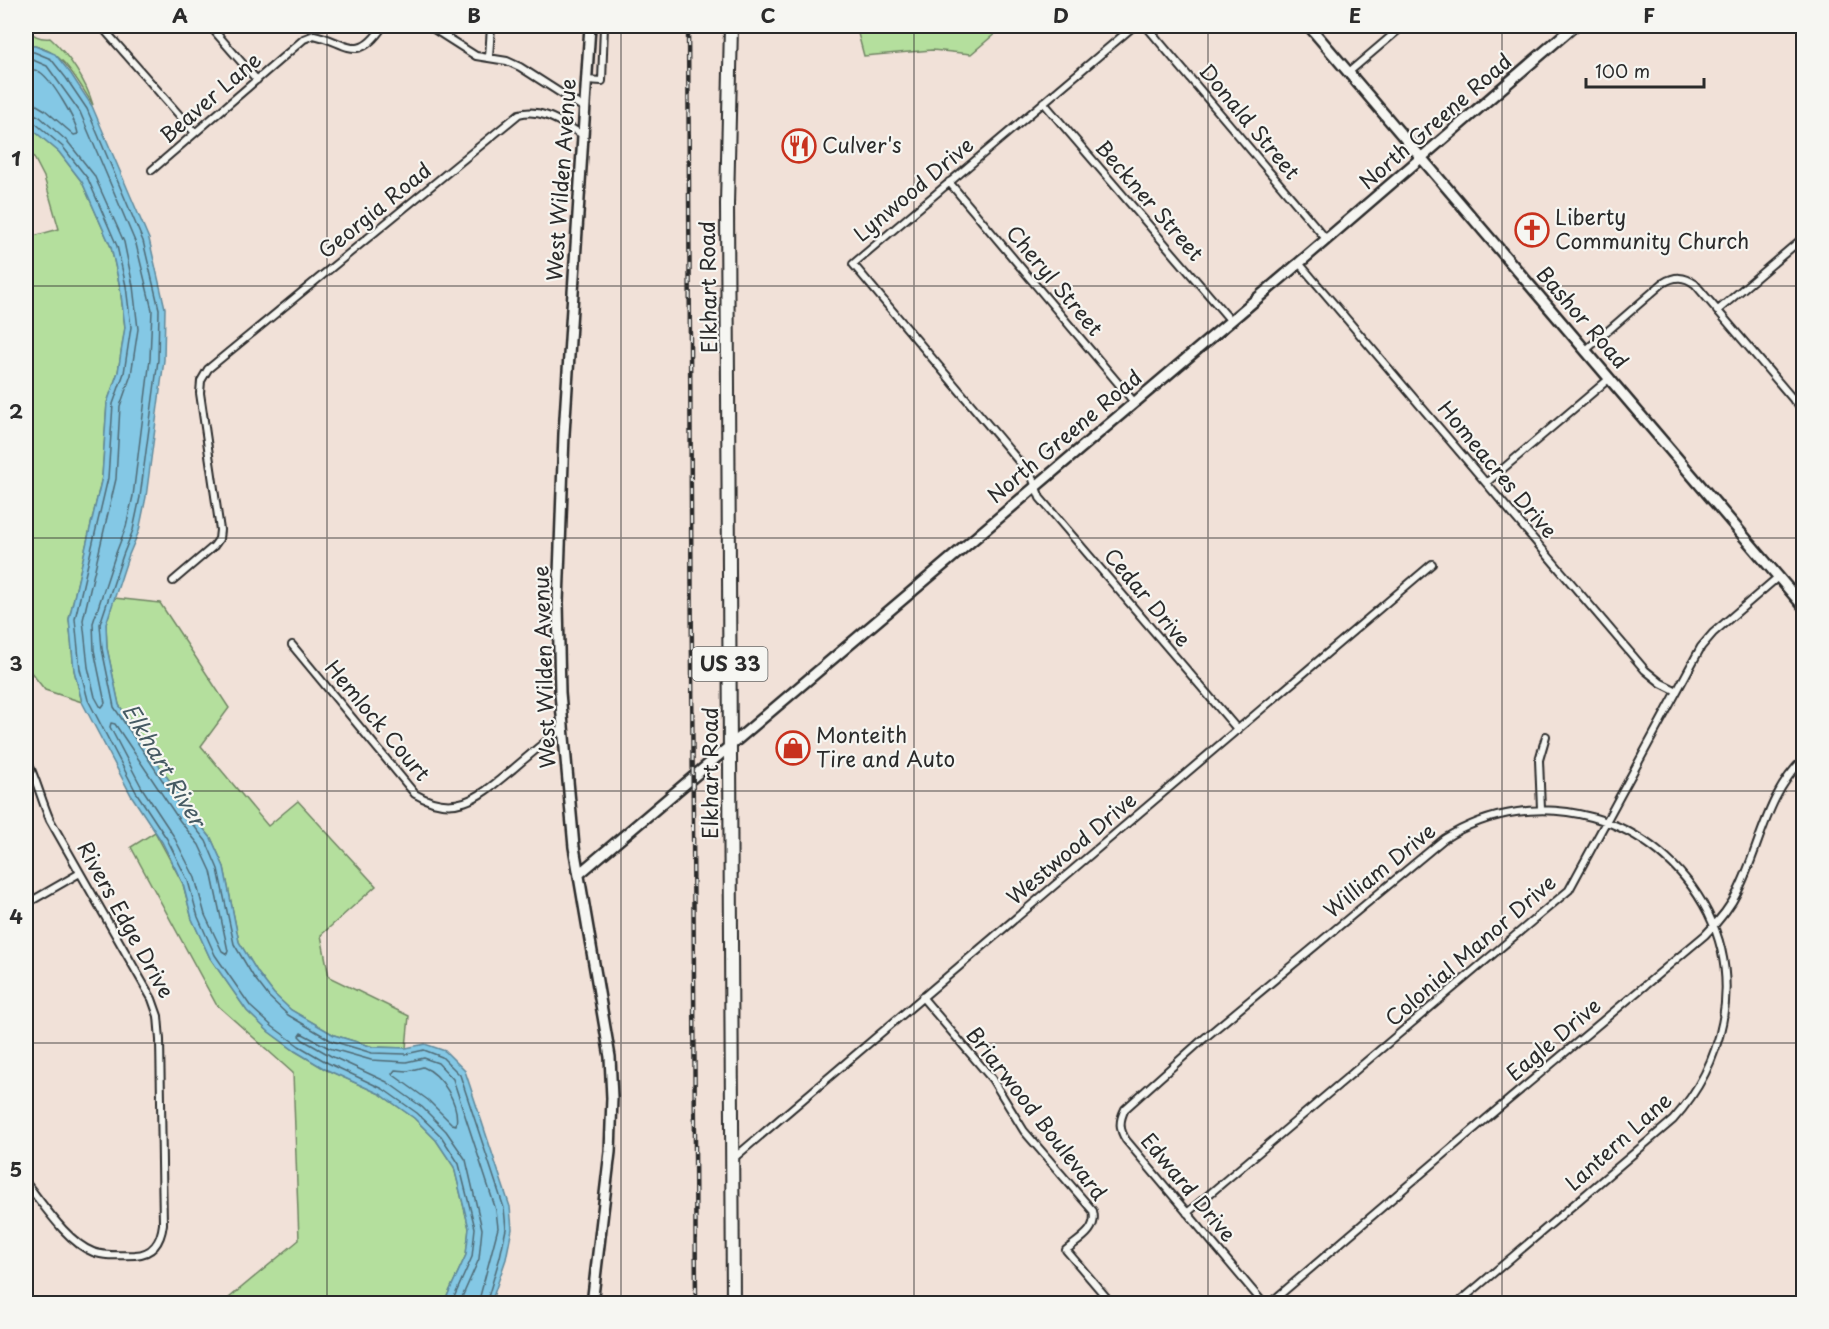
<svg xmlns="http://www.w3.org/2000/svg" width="1829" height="1329" font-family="'Playpen Sans',sans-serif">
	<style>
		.green { fill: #b4df9d; stroke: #708564; stroke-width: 1.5 }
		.water { fill: #84c8e5; stroke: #60899b; stroke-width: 1.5 }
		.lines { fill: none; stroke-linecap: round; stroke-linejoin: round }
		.shore { stroke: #4f6a75; stroke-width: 1.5 }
		.street-casing { stroke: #2b2b2b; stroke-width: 10 }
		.secondary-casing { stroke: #2b2b2b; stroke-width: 14 }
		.highway-casing { stroke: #2b2b2b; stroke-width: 16 }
		.street { stroke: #f6f6f2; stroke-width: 6 }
		.secondary { stroke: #f6f6f2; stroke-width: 9 }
		.highway { stroke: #f6f6f2; stroke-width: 12 }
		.rail-casing { stroke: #2b2b2b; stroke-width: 4.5 }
		.rail { stroke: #f6f6f2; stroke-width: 2; stroke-dasharray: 7; stroke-linecap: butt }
		.grid { fill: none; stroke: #2b2b2b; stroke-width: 1.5; stroke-opacity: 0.55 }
		.labels { text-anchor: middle; stroke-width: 4.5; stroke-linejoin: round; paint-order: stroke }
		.shield { fill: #f6f6f2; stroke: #686867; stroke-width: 1.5 }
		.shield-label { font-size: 20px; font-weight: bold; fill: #2b2b2b }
		.street-label { font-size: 21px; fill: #2b2b2b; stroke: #f6f6f2 }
		.poi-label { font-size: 21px; fill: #2b2b2b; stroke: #f6f6f2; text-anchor: start }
		.water-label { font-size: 22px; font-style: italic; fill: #465a63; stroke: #f6f6f2 }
		.neatline { fill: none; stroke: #2b2b2b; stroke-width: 2 }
		.grid-label { font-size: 20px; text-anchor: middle; font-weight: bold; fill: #2b2b2b }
	</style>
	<rect width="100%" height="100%" fill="#f1e1d8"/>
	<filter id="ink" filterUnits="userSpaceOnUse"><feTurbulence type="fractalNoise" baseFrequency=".0167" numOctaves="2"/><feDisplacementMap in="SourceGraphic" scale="12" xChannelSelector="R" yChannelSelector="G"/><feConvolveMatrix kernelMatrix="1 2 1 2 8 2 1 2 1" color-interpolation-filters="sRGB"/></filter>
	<g filter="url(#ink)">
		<path class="green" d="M 856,26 L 1004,26 L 971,54 L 932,50 L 864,56 Z
			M 26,28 C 34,36 39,39 50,38 C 69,55 86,81 93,105 C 76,78 61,46 26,45 Z
			M 26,124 L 59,152 L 82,182 L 111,247 L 120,287 L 125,328 L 118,372 L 107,403 L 102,477 L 69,619 L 74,670 L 82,702 L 45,690 L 26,666 L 26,238 L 59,229 L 44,177 L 26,142 Z
			M 114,598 L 160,603 L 229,708 L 201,746 L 268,826 L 298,801 L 376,886 L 321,935 L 329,977 L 409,1016 L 406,1048 L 373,1047 L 334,1035 L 291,1010 L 274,994 L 258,973 L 239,942 L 224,867 L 211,838 L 191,813 L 119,705 L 107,648 L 106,624 Z
			M 155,832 L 183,884 L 192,919 L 210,958 L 247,1011 L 269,1032 L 295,1051 L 325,1069 L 380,1094 L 414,1118 L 436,1140 L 454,1167 L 469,1228 L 466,1255 L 444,1303 L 223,1303 L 299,1240 L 293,1073 L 216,1004 L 131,847 Z"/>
		<path class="water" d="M 26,46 L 35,46 L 55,54 L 71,74 L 92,106 L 149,239 L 165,308 L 164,360 L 146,497 L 139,531 L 128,557 L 106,624 L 107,648 L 119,705 L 191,813 L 211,838 L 224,867 L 239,942 L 258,973 L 274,994 L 291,1010 L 334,1035 L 373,1047 L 406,1048 L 425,1044 L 445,1051 L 465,1071 L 510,1207 L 512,1229 L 506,1259 L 491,1303 L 444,1303 L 466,1255 L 469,1228 L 454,1167 L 436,1140 L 414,1118 L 380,1094 L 325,1069 L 295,1051 L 269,1032 L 247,1011 L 210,958 L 192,919 L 183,884 L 162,842 L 131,795 L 82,702 L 74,670 L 69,619 L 102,477 L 107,403 L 118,372 L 125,327 L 120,287 L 111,247 L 82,182 L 59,152 L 26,124 Z"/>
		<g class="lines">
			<path class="shore" d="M 26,52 L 34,52 L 51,59 L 66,78 L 87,109 L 143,241 L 159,309 L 158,360 L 140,497 L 133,530 L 123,555 L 100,624 L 102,649 L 114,707 L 186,816 L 206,841 L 218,869 L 234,944 L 253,976 L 269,997 L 288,1015 L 332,1041 L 372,1053 L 406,1054 L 424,1050 L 442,1057 L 460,1075 L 504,1208 L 506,1229 L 500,1257 L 486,1304
				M 26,60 L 33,60 L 47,66 L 80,112 L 136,244 L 152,310 L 150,359 L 133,496 L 126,527 L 116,553 L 93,623 L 94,650 L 105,703 L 102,707 L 100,706 L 95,697 L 88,667 L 83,620 L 116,479 L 120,406 L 131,375 L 138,329 L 133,286 L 124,242 L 94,175 L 68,142 L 40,117 L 32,113 L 26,112
				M 26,69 C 30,69 36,70 40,72 C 52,80 76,120 78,134 L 74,135 L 45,110 L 35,104 L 26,103
				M 26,120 L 35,123 L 63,147 L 88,179 L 117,246 L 126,286 L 131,327 L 124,373 L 113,404 L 108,478 L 75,619 L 80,669 L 88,700 L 136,792 L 167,839 L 188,881 L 198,917 L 215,955 L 251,1007 L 273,1027 L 299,1046 L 328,1063 L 383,1089 L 417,1113 L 441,1136 L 459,1164 L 475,1228 L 472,1257 L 451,1304
				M 111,723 L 115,724 L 180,821 L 199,845 L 211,871 L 228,951 L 227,954 L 222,951 L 205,915 L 195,878 L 173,835 L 142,788 L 110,727 Z
				M 423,1067 C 442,1074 460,1105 456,1125 L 452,1124 L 428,1100 L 392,1074 L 395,1070 L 408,1071 Z
				M 459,1304 L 479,1259 L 482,1229 L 466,1160 L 446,1131 L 422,1107 L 387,1082 L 331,1056 L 303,1040 L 299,1036 L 301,1033 L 329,1048 L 371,1060 L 406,1062 L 424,1058 L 438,1063 L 453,1079 L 496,1210 L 498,1228 L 478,1304"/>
			<defs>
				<path id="street" d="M 101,26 L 195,133
					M 210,26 L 257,80
					M 429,26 L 476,56 L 507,61 L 520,67 L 584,108
					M 1134,26 L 853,264 L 1032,477 L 1040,498 L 1238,730
					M 1146,26 L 1327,240
					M 489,58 L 491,26
					M 1349,72 L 1403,26
					M 586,80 L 602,81 L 604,26
					M 1043,102 L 1231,321
					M 152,170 L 304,39 L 314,35 C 347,42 357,65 383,26
					M 949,182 L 1134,402
					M 1299,263 L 1645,670 L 1661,683 L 1677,691
					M 1717,311 L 1804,237
					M 1586,350 L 1663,283 C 1675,276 1684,276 1695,284 L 1804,412
					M 1794,401 L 1804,393
					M 1486,483 L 1610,378
					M 173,581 L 214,546 L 219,539 L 220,530 L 200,393 L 201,381 L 208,369 L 519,114 C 542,107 563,124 583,135
					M 292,645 L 415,794 C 457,819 481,795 513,769 C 529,755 546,741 563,728
					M 26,758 C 36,778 41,799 50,820 L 152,999 L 158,1016 L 160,1040 L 163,1224 C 161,1241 154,1254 135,1255 C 122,1255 106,1257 93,1252 C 67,1242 43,1204 26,1183
					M 1541,809 L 1539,760 L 1546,736
					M 26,904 L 80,873
					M 922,997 L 992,1079 L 1024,1131 L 1093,1211 C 1098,1230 1080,1239 1066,1250 L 1112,1304
					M 26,1050 L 27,1048
					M 734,1158 L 1432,564
					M 1187,1213 L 1569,890 L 1701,647 L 1713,633 L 1778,577
					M 1264,1304 L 1126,1140 C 1119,1129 1119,1121 1125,1109 L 1201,1041 L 1444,839 C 1537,780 1658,815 1708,913 C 1743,984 1723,1064 1673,1120 L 1457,1304
					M 1269,1304 L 1462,1139 L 1705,935 C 1718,922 1730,908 1738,891 C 1760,847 1767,793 1804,759"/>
				<path id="secondary" d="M 590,26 L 564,434 L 558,603 L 560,693 L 574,847 L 610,1057 L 612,1098 L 610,1152 L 592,1304
					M 1309,26 L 1804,607
					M 579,874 L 1299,263 L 1574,26"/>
				<path id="highway" d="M 731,26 L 727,204 L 733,1304"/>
			</defs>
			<use href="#street" class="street-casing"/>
			<use href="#secondary" class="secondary-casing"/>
			<use href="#highway" class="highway-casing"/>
			<use href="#street" class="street"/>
			<use href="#secondary" class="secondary"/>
			<use href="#highway" class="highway"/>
			<defs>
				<path id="rail" d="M 688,26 L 696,1304"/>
			</defs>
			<use href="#rail" class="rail-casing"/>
			<use href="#rail" class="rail"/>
		</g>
	</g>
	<path class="grid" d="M 327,26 L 327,1304M 621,26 L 621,1304M 914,26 L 914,1304M 1208,26 L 1208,1304M 1502,26 L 1502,1304M 26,286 L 1804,286M 26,538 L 1804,538M 26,791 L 1804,791M 26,1043 L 1804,1043"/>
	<defs>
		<symbol id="restaurant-ring" viewBox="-11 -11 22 22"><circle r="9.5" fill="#f6f6f2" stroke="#c8321e" stroke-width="1.5"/><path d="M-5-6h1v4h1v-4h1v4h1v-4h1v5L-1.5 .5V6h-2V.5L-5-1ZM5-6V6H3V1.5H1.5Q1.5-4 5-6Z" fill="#c8321e"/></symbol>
		<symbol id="church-ring" viewBox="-11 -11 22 22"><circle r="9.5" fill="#f6f6f2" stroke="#c8321e" stroke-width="1.5"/><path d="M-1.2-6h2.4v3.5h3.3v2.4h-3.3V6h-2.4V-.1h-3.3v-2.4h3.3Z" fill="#c8321e"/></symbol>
		<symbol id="shop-ring" viewBox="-11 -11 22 22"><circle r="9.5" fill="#f6f6f2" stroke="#c8321e" stroke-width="1.5"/><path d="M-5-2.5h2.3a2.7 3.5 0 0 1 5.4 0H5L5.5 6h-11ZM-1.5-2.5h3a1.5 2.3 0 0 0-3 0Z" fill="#c8321e"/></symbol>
	</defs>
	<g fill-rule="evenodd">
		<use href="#restaurant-ring" x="780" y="127" width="38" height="38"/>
		<use href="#church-ring" x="1513" y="211" width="38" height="38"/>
		<use href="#shop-ring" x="774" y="729" width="38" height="38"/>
	</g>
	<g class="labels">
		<rect class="shield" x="692.5" y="647" width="75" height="34" rx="4.5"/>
		<g class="shield-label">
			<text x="730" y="671">US 33</text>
		</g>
		<g class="street-label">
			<text transform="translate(211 98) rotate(-41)" y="7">Beaver Lane</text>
			<text transform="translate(1249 122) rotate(50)" y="7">Donald Street</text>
			<text transform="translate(1436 122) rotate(-41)" y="7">North Greene Road</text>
			<text transform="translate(562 180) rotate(-86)" y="7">West Wilden Avenue</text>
			<text transform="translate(914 190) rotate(-40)" y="7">Lynwood Drive</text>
			<text transform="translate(1149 201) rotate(49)" y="7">Beckner Street</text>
			<text transform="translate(375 211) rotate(-39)" y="7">Georgia Road</text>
			<text transform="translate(1054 281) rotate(50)" y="7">Cheryl Street</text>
			<text transform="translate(709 287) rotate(-91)" y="7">Elkhart Road</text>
			<text transform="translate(1582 318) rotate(49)" y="7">Bashor Road</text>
			<text transform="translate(1065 437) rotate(-40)" y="7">North Greene Road</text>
			<text transform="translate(1497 470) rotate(50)" y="7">Homeacres Drive</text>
			<text transform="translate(1147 598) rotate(50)" y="7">Cedar Drive</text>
			<text transform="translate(545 667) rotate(-92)" y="7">West Wilden Avenue</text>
			<text transform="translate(377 721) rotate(50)" y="7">Hemlock Court</text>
			<text transform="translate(711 773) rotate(-90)" y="7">Elkhart Road</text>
			<text transform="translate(1072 849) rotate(-40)" y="7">Westwood Drive</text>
			<text transform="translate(1380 871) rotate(-39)" y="7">William Drive</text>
			<text transform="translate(125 920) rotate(61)" y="7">Rivers Edge Drive</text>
			<text transform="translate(1471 951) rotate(-41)" y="7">Colonial Manor Drive</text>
			<text transform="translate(1554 1040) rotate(-40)" y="7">Eagle Drive</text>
			<text transform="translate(1036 1114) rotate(52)" y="7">Briarwood Boulevard</text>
			<text transform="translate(1619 1142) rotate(-42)" y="7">Lantern Lane</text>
			<text transform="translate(1188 1188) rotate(50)" y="7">Edward Drive</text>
		</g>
		<g class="poi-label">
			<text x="822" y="153">Culver's</text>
			<text x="1555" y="225">Liberty<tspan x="1555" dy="24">Community Church</tspan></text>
			<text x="816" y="743">Monteith<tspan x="816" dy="24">Tire and Auto</tspan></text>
		</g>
		<g class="water-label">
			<text transform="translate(164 765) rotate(59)" y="8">Elkhart River</text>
		</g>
	</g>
	<rect width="1829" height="1329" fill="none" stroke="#f6f6f2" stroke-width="66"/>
	<path d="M1586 78v9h118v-9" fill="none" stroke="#2b2b2b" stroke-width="3"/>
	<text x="1595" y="78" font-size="18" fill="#2b2b2b" stroke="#f6f6f2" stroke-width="4.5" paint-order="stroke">100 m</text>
	<rect x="33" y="33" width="1763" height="1263" class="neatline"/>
	<g class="grid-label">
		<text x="180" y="23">A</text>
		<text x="474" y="23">B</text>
		<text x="768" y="23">C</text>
		<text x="1061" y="23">D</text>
		<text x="1355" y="23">E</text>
		<text x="1649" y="23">F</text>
		<text x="16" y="166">1</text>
		<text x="16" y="419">2</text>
		<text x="16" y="671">3</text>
		<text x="16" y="924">4</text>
		<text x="16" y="1177">5</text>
	</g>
</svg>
